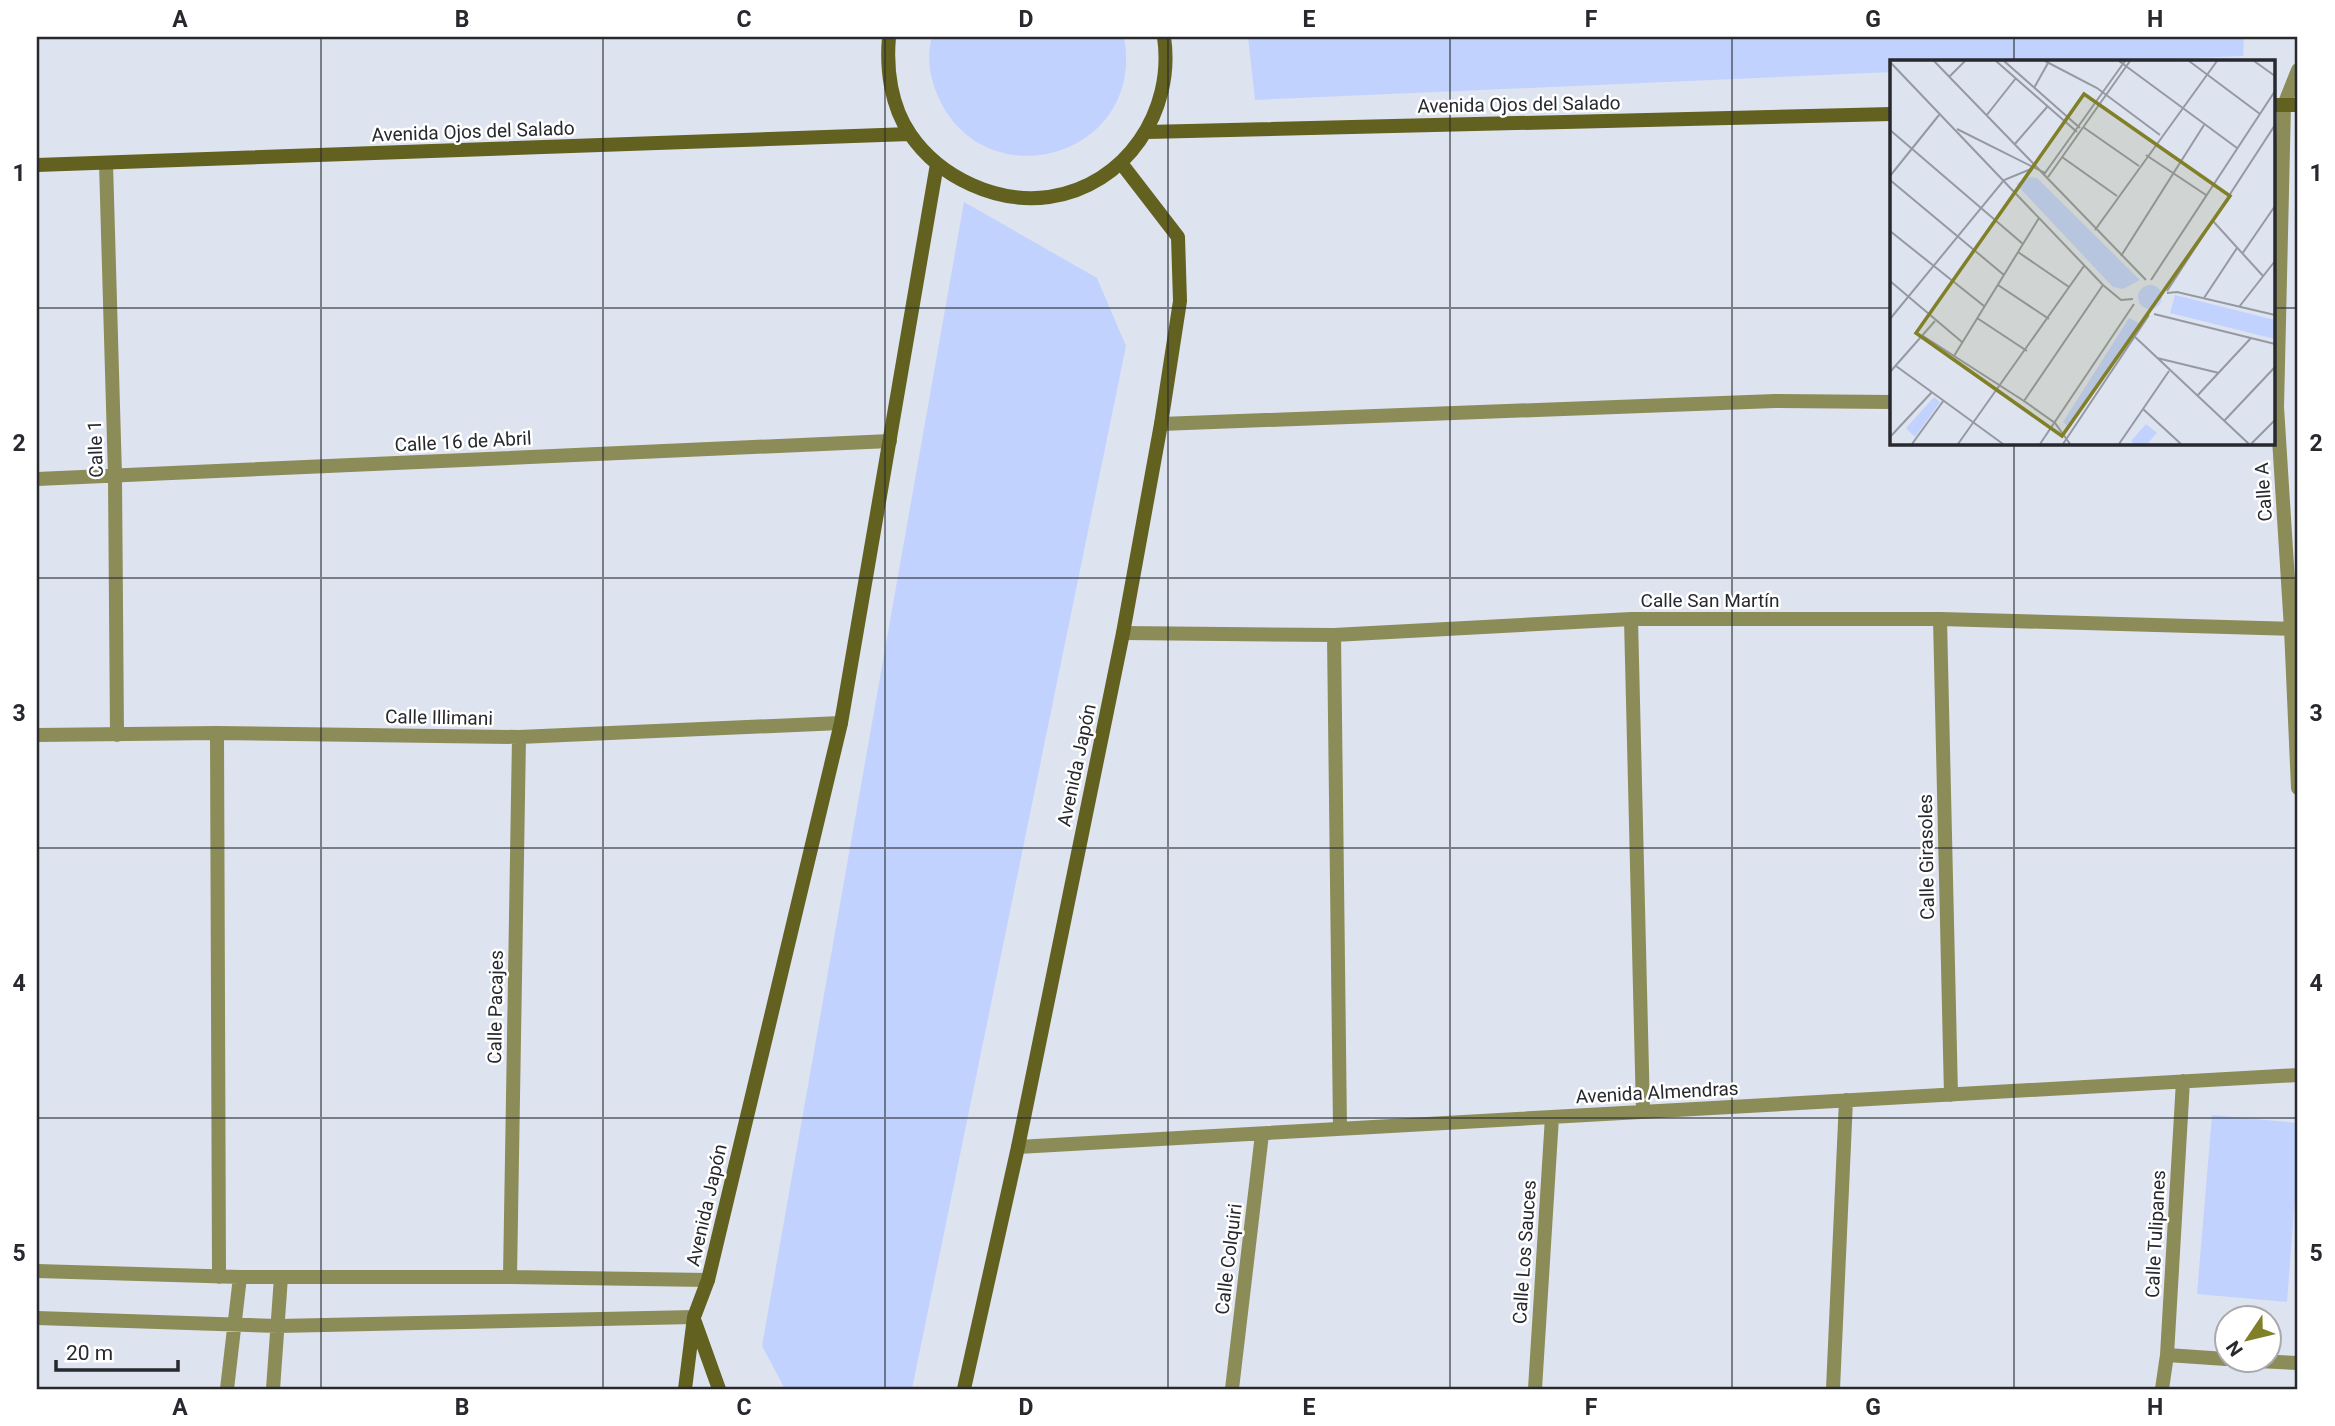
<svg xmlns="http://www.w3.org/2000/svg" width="2335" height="1426" font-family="Roboto,sans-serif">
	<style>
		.green { fill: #c2d2fe }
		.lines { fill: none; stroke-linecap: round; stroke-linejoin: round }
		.street { stroke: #8b8c58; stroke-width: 14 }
		.secondary { stroke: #62611f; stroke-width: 14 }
		.grid { fill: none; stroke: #27292e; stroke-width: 2; stroke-opacity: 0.55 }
		.labels { text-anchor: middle; stroke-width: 5; stroke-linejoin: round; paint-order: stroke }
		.street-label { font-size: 19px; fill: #27292e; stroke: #fff }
		.inset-road { fill: none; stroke: #9599a2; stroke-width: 2 }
		.view { fill: #818029; fill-opacity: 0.15; stroke: #818029; stroke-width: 3.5 }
		.inset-edge { fill: none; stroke: #27292e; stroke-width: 3.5 }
		.neatline { fill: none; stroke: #27292e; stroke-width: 2.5 }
		.grid-label { font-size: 23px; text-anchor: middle; font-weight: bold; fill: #27292e }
	</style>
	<rect width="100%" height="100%" fill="#dee3f0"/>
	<path class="green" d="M 932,37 L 1124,37 C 1147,160 977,204 935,89 C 929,73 927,53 932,37 Z
		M 1248,37 L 2244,37 L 2243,56 L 2125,61 L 1892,61 L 1892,72 L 1255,100 Z
		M 964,202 L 1097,278 L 1126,346 L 912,1389 L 785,1389 L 762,1346 Z
		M 2212,1115 L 2298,1123 L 2298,1159 L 2287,1302 L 2197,1294 Z"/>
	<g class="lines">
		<path class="street" d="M 2298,70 L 2284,105 L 2277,407 L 2291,629 L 2298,788
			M 106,163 L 115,476 L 117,735
			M 1161,424 L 1775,401 L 1892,402
			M 37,479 L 890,441
			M 1631,619 L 1643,1112
			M 1940,619 L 1951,1095
			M 1123,633 L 1334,635 L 1631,619 L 1940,619 L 2298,629
			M 1334,635 L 1340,1129
			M 217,733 L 219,1277
			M 37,735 L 217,733 L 519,737 L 841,723
			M 1018,1147 L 2298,1075
			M 37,1271 L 240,1277 L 510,1277 L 708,1280
			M 510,1277 L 519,737
			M 37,1318 L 278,1326 L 694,1317
			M 2167,1355 L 2226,1359
			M 2238,1360 L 2298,1363
			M 227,1389 L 240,1277
			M 273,1389 L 281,1277
			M 1232,1389 L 1262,1134
			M 1535,1389 L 1552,1117
			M 1833,1389 L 1846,1100
			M 2162,1389 L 2167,1355 L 2183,1081"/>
		<path class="secondary" d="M 889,37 C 886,70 891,106 910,134 C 940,178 997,204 1049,197 C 1126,186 1175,111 1164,37
			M 2274,105 L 2298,105
			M 1147,132 L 1892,114
			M 37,165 L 910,134
			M 695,1322 L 719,1389
			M 685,1389 L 694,1317 L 708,1280 L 841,723 L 937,164
			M 964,1389 L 1018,1147 L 1123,633 L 1161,424 L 1180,301 L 1178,237 L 1121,163"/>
	</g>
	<path class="grid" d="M 321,37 L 321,1389M 603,37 L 603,1389M 885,37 L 885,1389M 1168,37 L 1168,1389M 1450,37 L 1450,1389M 1732,37 L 1732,1389M 2014,37 L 2014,61M 37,308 L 1892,308M 2274,308 L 2298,308M 2014,443 L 2014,1389M 37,578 L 2298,578M 37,848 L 2298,848M 37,1118 L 2298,1118"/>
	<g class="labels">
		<g class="street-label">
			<text transform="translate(1519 104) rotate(-1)" y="7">Avenida Ojos del Salado</text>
			<text transform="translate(473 131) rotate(-2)" y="7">Avenida Ojos del Salado</text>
			<text transform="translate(463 441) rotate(-3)" y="7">Calle 16 de Abril</text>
			<text transform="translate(95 449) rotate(-92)" y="7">Calle 1</text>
			<text transform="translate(2263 492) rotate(-94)" y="7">Calle A</text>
			<text x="1710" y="607">Calle San Martín</text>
			<text transform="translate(439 717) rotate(1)" y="7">Calle Illimani</text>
			<text transform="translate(1076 765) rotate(-78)" y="7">Avenida Japón</text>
			<text transform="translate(1926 857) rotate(-91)" y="7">Calle Girasoles</text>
			<text transform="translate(495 1007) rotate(-89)" y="7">Calle Pacajes</text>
			<text transform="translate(1657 1092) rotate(-3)" y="7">Avenida Almendras</text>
			<text transform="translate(706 1205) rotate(-77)" y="7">Avenida Japón</text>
			<text transform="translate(2155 1234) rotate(-87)" y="7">Calle Tulipanes</text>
			<text transform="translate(1524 1252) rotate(-86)" y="7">Calle Los Sauces</text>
			<text transform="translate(1228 1259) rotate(-83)" y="7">Calle Colquiri</text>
		</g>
	</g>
	<g transform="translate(1890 60)">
		<rect width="385" height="385" fill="#dee3f0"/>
		<path d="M 139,117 L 147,118 L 250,220 L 233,229 L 223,227 L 126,124 ZM248 237a12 12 0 1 1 24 0a12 12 0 1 1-24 0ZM 285,235 L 385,260 L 385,279 L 280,253 ZM 239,258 L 249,263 L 180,368 L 173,362 ZM 44,337 L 50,342 L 25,377 L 16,368 ZM 256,364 L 267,373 L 257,384 L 244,384 L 241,381 Z" fill="#c2d2fe"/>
		<path class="inset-road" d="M 44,1 L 256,220M 106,1 L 187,72M 114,1 L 190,68M 155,1 L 207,28 L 270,75M 229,1 L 347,88M 299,1 L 370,54M 364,1 L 385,16M 0,2 L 213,225 L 231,240 L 243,239M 59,17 L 75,1M 144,28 L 158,3M 96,56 L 126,18M 193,67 L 249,106M 67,69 L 155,113 L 235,1M 0,70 L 133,184M 124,85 L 157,47M 256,95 L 316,135M 172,97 L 227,136M 0,116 L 49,55M 158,117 L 240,1M 0,120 L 114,215M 322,160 L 373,216M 205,170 L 327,1M 0,171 L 94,246M 128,192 L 179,227M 352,194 L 385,146M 231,196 L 314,65M 261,220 L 385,31M 0,221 L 72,282M 108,225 L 159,259M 277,231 L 385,65M 277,233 L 287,232 L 385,255M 314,238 L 347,188M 349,247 L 385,201M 264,254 L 385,284M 87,258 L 137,291M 0,259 L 114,120 L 141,109M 33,276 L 134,341 L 165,363 L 180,384M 244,276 L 359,384M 64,296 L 149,158M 267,298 L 329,313M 6,306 L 113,384M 0,312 L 45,261M 307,336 L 361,278M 134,341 L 213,225M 253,349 L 291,384M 334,361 L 385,307M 0,377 L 42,332M 22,384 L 54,340M 68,384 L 194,206M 150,384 L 244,244M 173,384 L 259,255M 229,384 L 279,311M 361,384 L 385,360"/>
		<path class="view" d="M 194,34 L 340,136 L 172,376 L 26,273 Z"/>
		<rect width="385" height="385" class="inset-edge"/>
	</g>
	<rect width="2335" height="1426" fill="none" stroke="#ffffff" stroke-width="77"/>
	<g transform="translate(2248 1339) rotate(235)"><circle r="33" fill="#ffffff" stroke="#a9a9ab" stroke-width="2"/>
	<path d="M0-5L12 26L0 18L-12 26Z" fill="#818029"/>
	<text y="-10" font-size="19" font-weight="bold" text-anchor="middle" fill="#27292e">N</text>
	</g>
	<path d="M56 1360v10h122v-10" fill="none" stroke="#27292e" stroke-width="3.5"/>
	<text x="66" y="1360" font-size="21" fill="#27292e" stroke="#ffffff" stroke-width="5" paint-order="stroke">20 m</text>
	<rect x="38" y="38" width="2258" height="1350" class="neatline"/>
	<g class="grid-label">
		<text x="180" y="27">A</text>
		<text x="462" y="27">B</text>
		<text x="744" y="27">C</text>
		<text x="1026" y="27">D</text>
		<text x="1309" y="27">E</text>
		<text x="1591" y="27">F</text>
		<text x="1873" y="27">G</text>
		<text x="2155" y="27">H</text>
		<text x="19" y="181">1</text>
		<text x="2316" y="181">1</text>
		<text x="19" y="451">2</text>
		<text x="2316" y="451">2</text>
		<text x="19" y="721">3</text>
		<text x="2316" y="721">3</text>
		<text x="19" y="991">4</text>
		<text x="2316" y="991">4</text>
		<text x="19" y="1261">5</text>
		<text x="2316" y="1261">5</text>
		<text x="180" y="1415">A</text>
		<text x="462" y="1415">B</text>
		<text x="744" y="1415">C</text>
		<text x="1026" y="1415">D</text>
		<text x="1309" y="1415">E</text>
		<text x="1591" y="1415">F</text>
		<text x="1873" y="1415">G</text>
		<text x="2155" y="1415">H</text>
	</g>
</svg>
